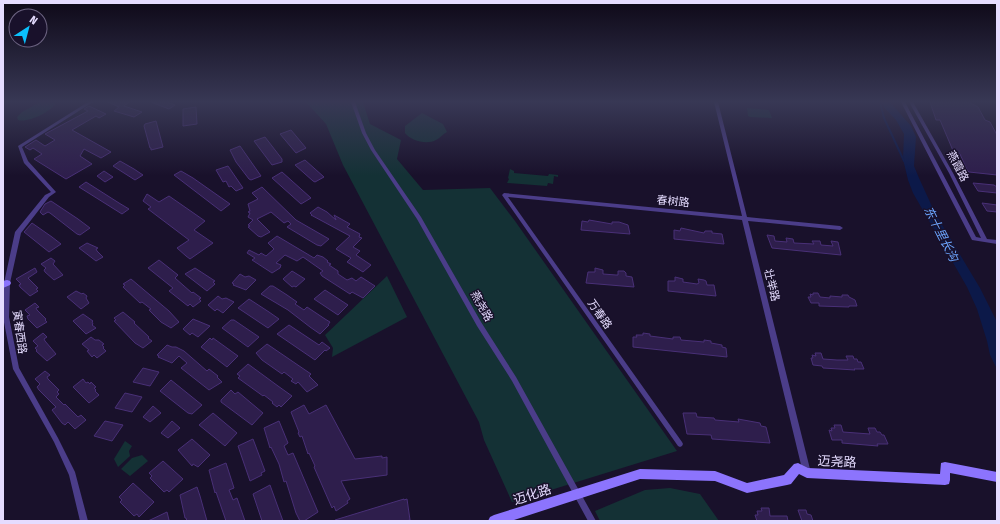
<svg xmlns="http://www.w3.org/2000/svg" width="1000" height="524" font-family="'Fira Sans Condensed','Noto Sans SC',sans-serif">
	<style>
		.green { fill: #143135 }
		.water { fill: #0c1949 }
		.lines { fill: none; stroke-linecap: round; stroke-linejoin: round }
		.stream { stroke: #0c1949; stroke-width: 2 }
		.building { fill: #2e1e4c; stroke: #493077 }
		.street { fill: #4b3d89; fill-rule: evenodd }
		.secondary { fill: #8c74fd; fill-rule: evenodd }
		.labels { text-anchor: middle; stroke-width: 3; stroke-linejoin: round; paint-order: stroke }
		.street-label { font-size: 11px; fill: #e5dcff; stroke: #19112b }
		.water-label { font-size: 12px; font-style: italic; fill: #6ba4fd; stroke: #19112b }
		.near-street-label { font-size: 13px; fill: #e5dcff; stroke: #19112b }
	</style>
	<rect width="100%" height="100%" fill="#19112b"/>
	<path class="green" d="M 40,102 L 56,103 C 51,112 28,123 18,120 L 17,117 L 22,112 Z
		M 306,102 L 363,102 L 370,124 L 401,140 L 397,159 L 423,190 L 490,188 L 515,221 L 677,451 L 512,502 L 484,440 L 479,422 L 343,165 L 326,124 Z
		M 747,108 L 769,110 L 772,118 L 750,117 L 748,116 Z
		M 422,113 L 443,124 L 447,132 C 443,134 440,138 436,140 C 427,145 411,141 405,133 L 405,126 Z
		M 510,169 L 514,171 L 514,173 L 548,176 L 549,174 L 558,175 L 558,177 L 554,176 L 553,184 L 548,183 L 547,186 L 507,183 L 509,179 L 508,178 Z
		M 387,276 L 407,317 L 332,357 L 333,348 L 325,335 Z
		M 125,441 L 132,446 L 129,451 L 130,456 L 118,467 L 114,459 Z
		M 142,455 L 148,461 L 130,476 L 121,469 L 132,458 Z
		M 670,488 L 700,494 L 719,521 L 600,521 L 595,511 L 645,490 Z"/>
	<path class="water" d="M 879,102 L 890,102 L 911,126 L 916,137 L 914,166 L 919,178 L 935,213 L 980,288 L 997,322 L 997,369 L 990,355 L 987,341 L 977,309 L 967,287 L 913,193 L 908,180 L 903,159 L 904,134 L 896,120 Z"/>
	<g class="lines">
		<path class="stream" d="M 880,102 L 884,118 L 904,161"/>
	</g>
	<path class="building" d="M 108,102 L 129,102 L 124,106 L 142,112 L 134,117 L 114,111 L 119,107 Z
		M 151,102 L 167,102 L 175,105 L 169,109 Z
		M 930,102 L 968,102 L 978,107 L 985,120 L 990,122 L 997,135 L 997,175 L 969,172 L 967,170 L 960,154 L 954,153 L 940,120 L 936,120 Z
		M 89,106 L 106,114 L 99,118 L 96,116 L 72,130 L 111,152 L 101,158 L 84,149 L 80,156 L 92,164 L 66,179 L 34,159 L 42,154 L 33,148 L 30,150 L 25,147 L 36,140 L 45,146 L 55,140 L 45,134 L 88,111 L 84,109 Z
		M 196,107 L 197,124 L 183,126 L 183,109 Z
		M 156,121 L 163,147 L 151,150 L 151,148 L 150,148 L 144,126 L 145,124 Z
		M 291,130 L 306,148 L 296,153 L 280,134 Z
		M 265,137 L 282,159 L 282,162 L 272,165 L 254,141 Z
		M 240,146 L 261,176 L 251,180 L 249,179 L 236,162 L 230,150 Z
		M 305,160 L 324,177 L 315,182 L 313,181 L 295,165 Z
		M 120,161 L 134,169 L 143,175 L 135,180 L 113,166 Z
		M 228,166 L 243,188 L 236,191 L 231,186 L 229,187 L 226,181 L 223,182 L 216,170 Z
		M 104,171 L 113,177 L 105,182 L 97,176 Z
		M 181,171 L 193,178 L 230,204 L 221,211 L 174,175 Z
		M 282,172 L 311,198 L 301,204 L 272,178 Z
		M 86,182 L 119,203 L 129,209 L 122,214 L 79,187 Z
		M 973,183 L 994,185 L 997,187 L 997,193 L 978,191 Z
		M 262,187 L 296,220 L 329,239 L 321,246 L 317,245 L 287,227 L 291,224 L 288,221 L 284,223 L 271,212 L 257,219 L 270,232 L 261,237 L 258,236 L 248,227 L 250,226 L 248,225 L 253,220 L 248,217 L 250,213 L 248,212 L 250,211 L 248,204 L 258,199 L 252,193 Z
		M 147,194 L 159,202 L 169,196 L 205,221 L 194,230 L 213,243 L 190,259 L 186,256 L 177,248 L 189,240 L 148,209 L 151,207 L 143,201 Z
		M 51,201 L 78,219 L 90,228 L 80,235 L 77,234 L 50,213 L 48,212 L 43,215 L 40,212 L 45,204 Z
		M 982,203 L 997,205 L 997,212 L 987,211 Z
		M 318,207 L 327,212 L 336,220 L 334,215 L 350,224 L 347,227 L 360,234 L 359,237 L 362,238 L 353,247 L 360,251 L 356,255 L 371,265 L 363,272 L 347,262 L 351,258 L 336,249 L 350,236 L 311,215 L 312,215 L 310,213 Z
		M 589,220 L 612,224 L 612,222 L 619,222 L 628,225 L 630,234 L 581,230 L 582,221 L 588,222 Z
		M 32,223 L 52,237 L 61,244 L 49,252 L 24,232 Z
		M 681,228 L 704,233 L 705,231 L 712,231 L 712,233 L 722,234 L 724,244 L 674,239 L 674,230 L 680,231 Z
		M 767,235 L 774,236 L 775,241 L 787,242 L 786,238 L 793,239 L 794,243 L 814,244 L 812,241 L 820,241 L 821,245 L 833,246 L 831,241 L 838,242 L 841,255 L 772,248 Z
		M 277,236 L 314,258 L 317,255 L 323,257 L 328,261 L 327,262 L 331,264 L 329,265 L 338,271 L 338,274 L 347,280 L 352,278 L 356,281 L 361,277 L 375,286 L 363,298 L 352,292 L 350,294 L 322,276 L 320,273 L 323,271 L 303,257 L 297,261 L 285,255 L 276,263 L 281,265 L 280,268 L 272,273 L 269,271 L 252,260 L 255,258 L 247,253 L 249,250 L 259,255 L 261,253 L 266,256 L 274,249 L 268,243 Z
		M 87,243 L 98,248 L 96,249 L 97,251 L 103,257 L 96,261 L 79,248 Z
		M 51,258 L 55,261 L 53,264 L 63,275 L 54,280 L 45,272 L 44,270 L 46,268 L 41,264 Z
		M 159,260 L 178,275 L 175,278 L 192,293 L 193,292 L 201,298 L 199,299 L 201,301 L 193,307 L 190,304 L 188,306 L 169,291 L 173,288 L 148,268 Z
		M 35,268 L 37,272 L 28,278 L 38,288 L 36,289 L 38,291 L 30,296 L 20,287 L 19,285 L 21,284 L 16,279 Z
		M 195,268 L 215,281 L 213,282 L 215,284 L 207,291 L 185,274 Z
		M 595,268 L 603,270 L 603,274 L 616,275 L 618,275 L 618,271 L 624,271 L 626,273 L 626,276 L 632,277 L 634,287 L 586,283 L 588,272 L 595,272 Z
		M 292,271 L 305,279 L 296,287 L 294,286 L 292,287 L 283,279 Z
		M 240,274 L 245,277 L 249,276 L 256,280 L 246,290 L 233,285 L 234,284 L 232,283 Z
		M 675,277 L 683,279 L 683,282 L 697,284 L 699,283 L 698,279 L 704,280 L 706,281 L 707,285 L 714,285 L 716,296 L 668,291 L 668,281 L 675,281 Z
		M 131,279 L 169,311 L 179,322 L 171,328 L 161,322 L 149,310 L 151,309 L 142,302 L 140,303 L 123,287 L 125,285 L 123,284 Z
		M 270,286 L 273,286 L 287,295 L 297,302 L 295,304 L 304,310 L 307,307 L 325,319 L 330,322 L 328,325 L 329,325 L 320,334 L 310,327 L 288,310 L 261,294 Z
		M 325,290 L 348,305 L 338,315 L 314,299 Z
		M 76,291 L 82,294 L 83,293 L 87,296 L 86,298 L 89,303 L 81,309 L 67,297 Z
		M 813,293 L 818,293 L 820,297 L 830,298 L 830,296 L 842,297 L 842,295 L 848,295 L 849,297 L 855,300 L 857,306 L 849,306 L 849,307 L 819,306 L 819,303 L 811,303 L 808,297 L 811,297 L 810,294 L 813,295 Z
		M 218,296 L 222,299 L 226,298 L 234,302 L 223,313 L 217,309 L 215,311 L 208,305 Z
		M 249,299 L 269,312 L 279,319 L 268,328 L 238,308 Z
		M 35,303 L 39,307 L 36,308 L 37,310 L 46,319 L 45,320 L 47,322 L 37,328 L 28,319 L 27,316 L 30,315 L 25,310 Z
		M 123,312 L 135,322 L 134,323 L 149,337 L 148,338 L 152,341 L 143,348 L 135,343 L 114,321 L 116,320 L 114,318 Z
		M 83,314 L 93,321 L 92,322 L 93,324 L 92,325 L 96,328 L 86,334 L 73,321 Z
		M 193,319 L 210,326 L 198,337 L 192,333 L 190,335 L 183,329 Z
		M 231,320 L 234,320 L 259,337 L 248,347 L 222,328 Z
		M 289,325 L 319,345 L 322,342 L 330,348 L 326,351 L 325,350 L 315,360 L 277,334 Z
		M 43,333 L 47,337 L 44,339 L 45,341 L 56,354 L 47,361 L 36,351 L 37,350 L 35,348 L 38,346 L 33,341 Z
		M 643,333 L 650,334 L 650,336 L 673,339 L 673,337 L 680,337 L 681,340 L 704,342 L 704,340 L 711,341 L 711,343 L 722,345 L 722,347 L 726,348 L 727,357 L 633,347 L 633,337 L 637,337 L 636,335 L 643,335 Z
		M 91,337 L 95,340 L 99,340 L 104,344 L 102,345 L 104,347 L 103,348 L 106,351 L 97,358 L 94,355 L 92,357 L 87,351 L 89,350 L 82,344 Z
		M 210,338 L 212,340 L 213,338 L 238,356 L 227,367 L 201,347 Z
		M 267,344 L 311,374 L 309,376 L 318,385 L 307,392 L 298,382 L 296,384 L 291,381 L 293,379 L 284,372 L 282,374 L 262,360 L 256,353 Z
		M 167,345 L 172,347 L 176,347 L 184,351 L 207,371 L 209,369 L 218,376 L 217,377 L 222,382 L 209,390 L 181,368 L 187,363 L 179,356 L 172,363 L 158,357 L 159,356 L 157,355 Z
		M 815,353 L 821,353 L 823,359 L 837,360 L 848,360 L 846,356 L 853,356 L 854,359 L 857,359 L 858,362 L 861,362 L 864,369 L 854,369 L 855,370 L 823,368 L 822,366 L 813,365 L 811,358 L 813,358 L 812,355 L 816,356 Z
		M 248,364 L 278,386 L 292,396 L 281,407 L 279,405 L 277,407 L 272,403 L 273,402 L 264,395 L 263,396 L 238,378 L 240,376 L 237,374 Z
		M 143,368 L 159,372 L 150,386 L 133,382 Z
		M 45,371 L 50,375 L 47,377 L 48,379 L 59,390 L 57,392 L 59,394 L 56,397 L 64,405 L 65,404 L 78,417 L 81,415 L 86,420 L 75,429 L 68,422 L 65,425 L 62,423 L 52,410 L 56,407 L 39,390 L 37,387 L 40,384 L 35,379 Z
		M 83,379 L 86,383 L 88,382 L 90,384 L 91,382 L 96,387 L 94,388 L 96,390 L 95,391 L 99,395 L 89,403 L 73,387 Z
		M 171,380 L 202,405 L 192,414 L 188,413 L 160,391 Z
		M 231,390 L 235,394 L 238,392 L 263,413 L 252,425 L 221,402 L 221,400 Z
		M 125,393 L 142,397 L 132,412 L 115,408 Z
		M 304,405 L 309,414 L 326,405 L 355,459 L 382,456 L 382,458 L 387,457 L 387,475 L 341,481 L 350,499 L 347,501 L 348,503 L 336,511 L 334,506 L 332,508 L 314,467 L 315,466 L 309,453 L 308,454 L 302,436 L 300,437 L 298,433 L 299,432 L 291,412 Z
		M 153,406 L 161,413 L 150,422 L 143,417 Z
		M 213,413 L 237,433 L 225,446 L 199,425 Z
		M 683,413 L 696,413 L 697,417 L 714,418 L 715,420 L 739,422 L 738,419 L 760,423 L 761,426 L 766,427 L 770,443 L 712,439 L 711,435 L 687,434 Z
		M 105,421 L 123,425 L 112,441 L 94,436 Z
		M 172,421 L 180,428 L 168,438 L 161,433 Z
		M 279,421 L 288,443 L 284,446 L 288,455 L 293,453 L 318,512 L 304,521 L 300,521 L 296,513 L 286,481 L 284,482 L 279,464 L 271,447 L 270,448 L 264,428 Z
		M 834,425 L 841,425 L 843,432 L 870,434 L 868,428 L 875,428 L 877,432 L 880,432 L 882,435 L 884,435 L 888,444 L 877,444 L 878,446 L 842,443 L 842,440 L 832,440 L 829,430 L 832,431 L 831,428 L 835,428 Z
		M 192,439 L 210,455 L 198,467 L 193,464 L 192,466 L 178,450 Z
		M 253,439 L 265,471 L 261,473 L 262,475 L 250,481 L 238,446 Z
		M 163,461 L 183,479 L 169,492 L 167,490 L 164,492 L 150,478 L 152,476 L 149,473 Z
		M 226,463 L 234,488 L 229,490 L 233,500 L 237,498 L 245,521 L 226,521 L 216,492 L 215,493 L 209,470 Z
		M 133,483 L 154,502 L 139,517 L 137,514 L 134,516 L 120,502 L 122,500 L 119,497 Z
		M 270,485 L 283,521 L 262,521 L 253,494 Z
		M 197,487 L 200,496 L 207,521 L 187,521 L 186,518 L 185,518 L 180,495 Z
		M 404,499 L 404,500 L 407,499 L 410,520 L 406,521 L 336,521 L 335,520 Z
		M 761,508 L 769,508 L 770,516 L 787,516 L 788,521 L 757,521 L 755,515 L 758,515 L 757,511 L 762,511 Z
		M 798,510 L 806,510 L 807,514 L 811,515 L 813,521 L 802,521 Z
		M 167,512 L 169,520 L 167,521 L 148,521 Z"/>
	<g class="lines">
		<path class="street" d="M 88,102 L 93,102 L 22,147 L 28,161 L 56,192 L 49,197 L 21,233 L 10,283 L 9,317 L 19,368 L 58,438 L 75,472 L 88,521 L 80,521 L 69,475 L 54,442 L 13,369 L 3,317 L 4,283 L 15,232 L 45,195 L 51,192 L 24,163 L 18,146 Z
			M 351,102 L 355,102 L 366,133 L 375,150 L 421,217 L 481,322 L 516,377 L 596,521 L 588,521 L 512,381 L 477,326 L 417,219 L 371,150 L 362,133 Z
			M 714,102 L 718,102 L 747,217 L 840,226 L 843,228 L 840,230 L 748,221 L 811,473 L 810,476 L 807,477 L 804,476 L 803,473 L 742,220 L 508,197 L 682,442 L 683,444 L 682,446 L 680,447 L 678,446 L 502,195 L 504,193 L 742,216 Z
			M 901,102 L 905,102 L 976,237 L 981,238 L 949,173 L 909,102 L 913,102 L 953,173 L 987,239 L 997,240 L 997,244 L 972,240 Z"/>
		<path class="secondary" d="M 7,280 L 10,281 L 11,283 L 10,285 L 3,288 L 3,281 Z
			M 945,462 L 997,472 L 997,482 L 950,473 L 950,480 L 949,484 L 945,485 L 807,478 L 799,474 L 791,484 L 787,485 L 747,493 L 715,481 L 640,479 L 511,521 L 488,521 L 490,517 L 494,515 L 640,469 L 715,471 L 747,483 L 784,475 L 794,464 L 798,463 L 808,468 L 940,474 L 941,463 Z"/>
	</g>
	<linearGradient id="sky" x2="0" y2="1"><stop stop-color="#0e0918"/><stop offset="0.58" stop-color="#383855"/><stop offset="1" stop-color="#383855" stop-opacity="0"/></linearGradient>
	<rect width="1000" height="176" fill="url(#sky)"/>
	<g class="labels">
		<g class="street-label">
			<text transform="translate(958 166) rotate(62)" y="4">燕霞路</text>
			<text transform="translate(673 201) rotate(5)" y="4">春树路</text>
			<text transform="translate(772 285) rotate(76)" y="4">壮举路</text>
			<text transform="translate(482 306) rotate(61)" y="4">燕尧路</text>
			<text transform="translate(600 314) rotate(55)" y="4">万春路</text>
			<text transform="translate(20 332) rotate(82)" y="4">寅春西路</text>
		</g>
		<g class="water-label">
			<text transform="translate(941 234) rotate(63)" y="4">东十里长沟</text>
		</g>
		<g class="near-street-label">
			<text transform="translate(837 461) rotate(3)" y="5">迈尧路</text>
			<text transform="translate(532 494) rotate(-18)" y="5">迈化路</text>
		</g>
	</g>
	<rect width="1000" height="524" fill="none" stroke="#e5dcff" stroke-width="8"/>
	<g transform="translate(28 28) rotate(36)"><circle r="19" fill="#19112b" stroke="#6b6280"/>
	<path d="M0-3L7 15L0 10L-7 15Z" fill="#0ac0fc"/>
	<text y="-6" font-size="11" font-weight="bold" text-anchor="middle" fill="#e5dcff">N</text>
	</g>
</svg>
